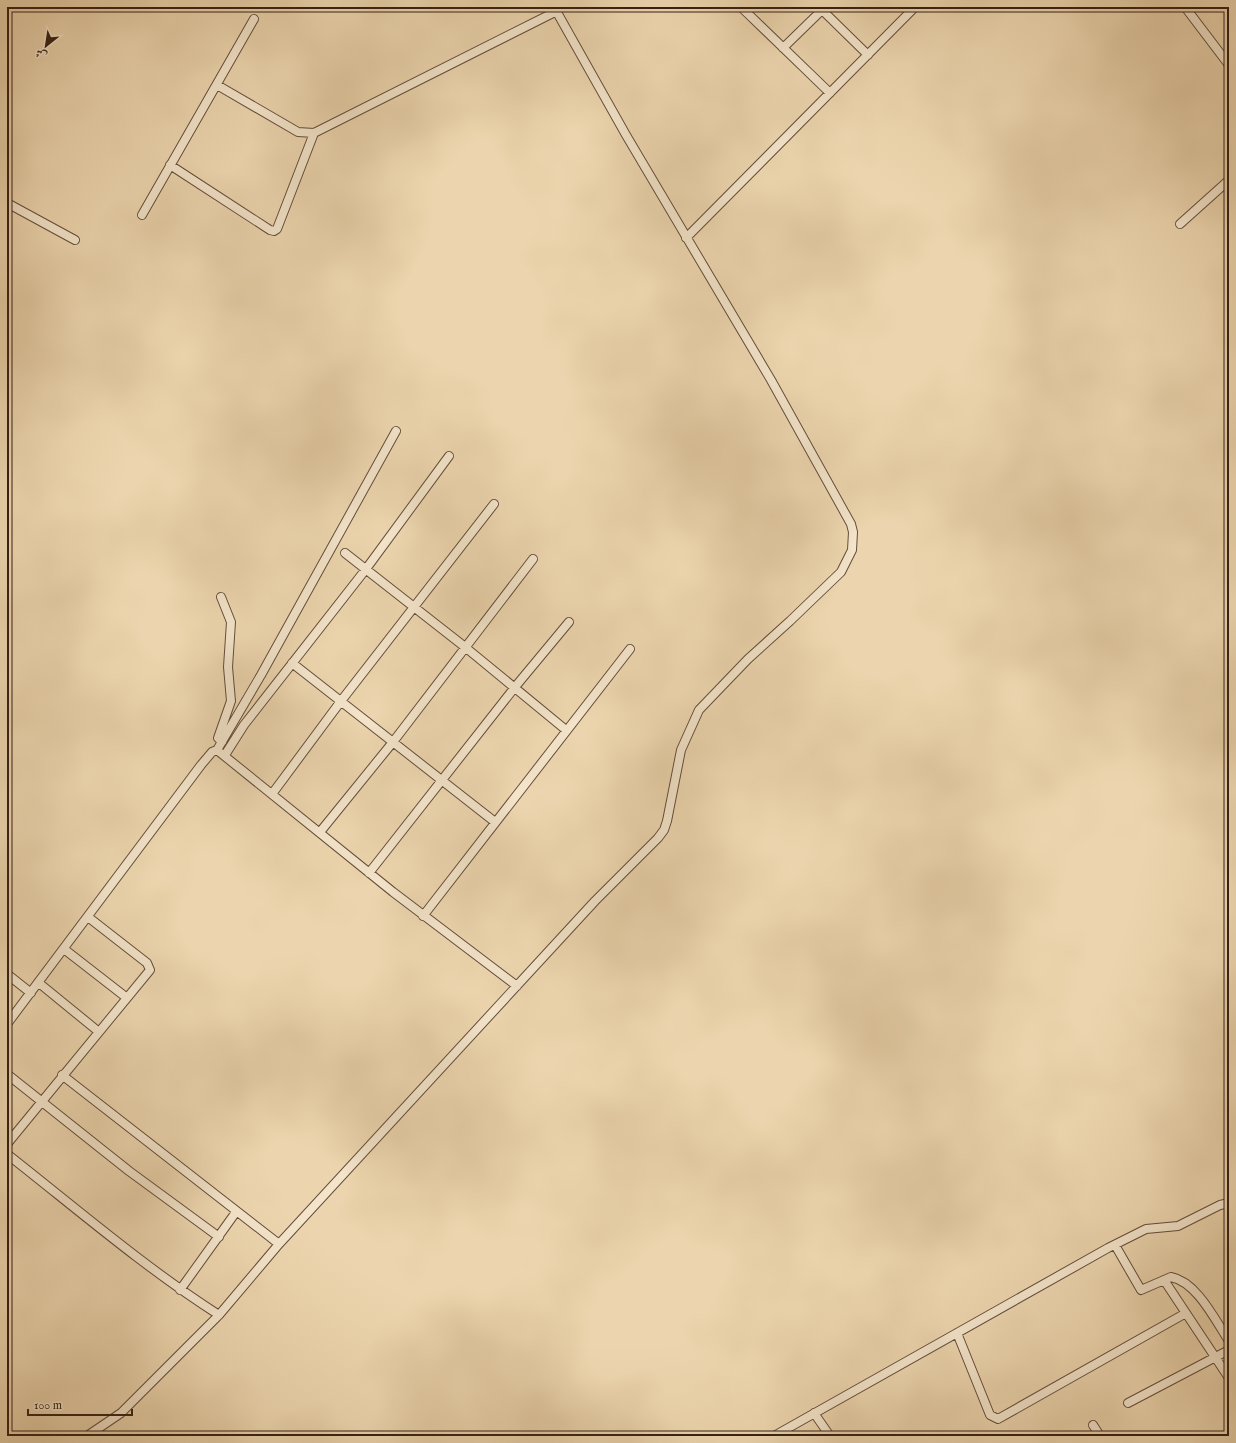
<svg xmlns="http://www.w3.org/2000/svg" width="1236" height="1443" font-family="'IM FELL English',Amiri,serif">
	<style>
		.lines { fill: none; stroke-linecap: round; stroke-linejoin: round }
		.minor-casing { stroke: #644d3b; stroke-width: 10 }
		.minor { stroke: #f3e4ca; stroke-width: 8 }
	</style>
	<rect width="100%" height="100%" fill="#ecd5ae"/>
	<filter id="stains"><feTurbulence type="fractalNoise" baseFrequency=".005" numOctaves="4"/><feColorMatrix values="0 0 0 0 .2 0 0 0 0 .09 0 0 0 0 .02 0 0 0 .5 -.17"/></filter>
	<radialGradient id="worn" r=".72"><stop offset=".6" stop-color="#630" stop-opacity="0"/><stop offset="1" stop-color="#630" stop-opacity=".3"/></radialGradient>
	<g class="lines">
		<defs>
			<path id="minor" d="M 741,7 L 830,93
				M 819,7 L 868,55
				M 1185,7 L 1229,65
				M 783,48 L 822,10
				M 217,85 L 298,132 L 314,133 L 557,11
				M 170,165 L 270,230 L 274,231 L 277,229 L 314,133
				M 7,203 L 75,240
				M 142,215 L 254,19
				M 1180,224 L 1229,180
				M 686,238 L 915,7
				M 345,553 L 465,647 L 566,730
				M 221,597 L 231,622 L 228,667 L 231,701 L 218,738 L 222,742
				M 292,663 L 495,822
				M 217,750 L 393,892 L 517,986
				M 225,755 L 244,725 L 366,569 L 449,456
				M 272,794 L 341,701 L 494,504
				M 320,832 L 393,742 L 533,559
				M 369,873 L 515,687 L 569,622
				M 423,916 L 630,649
				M 64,949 L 127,998
				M 7,974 L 31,993
				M 39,983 L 99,1032
				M 7,1024 L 201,765 L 212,752 L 217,750 L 261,675 L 396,431
				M 7,1074 L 129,1171 L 219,1237
				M 62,1075 L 279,1244
				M 7,1144 L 150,970 L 147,963 L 88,917
				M 7,1154 C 77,1209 144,1267 219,1315
				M 1115,1245 L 1141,1290 L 1171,1277 C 1197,1282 1215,1320 1229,1341
				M 1164,1280 L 1229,1378
				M 180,1290 L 236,1212
				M 957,1333 L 990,1415 L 998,1419 L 1186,1313
				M 1128,1403 L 1229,1350
				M 814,1413 L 830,1436
				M 1093,1425 L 1100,1436
				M 87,1436 L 121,1413 L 219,1315 L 279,1244 L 595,901 L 658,838 L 664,830 L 667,821 L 681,750 L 699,710 L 748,659 L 790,621 L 841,572 L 852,550 L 853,532 L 851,524 L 771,380 L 626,135 L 554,7
				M 774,1436 L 1108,1248 L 1146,1229 L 1178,1226 L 1220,1205 L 1229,1203"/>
		</defs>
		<use href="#minor" class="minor-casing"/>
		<use href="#minor" class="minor"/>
	</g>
	<rect width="1236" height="1443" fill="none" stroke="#ecd5ae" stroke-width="24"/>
	<rect x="8" y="8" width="1220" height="1427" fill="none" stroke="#362015" stroke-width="2"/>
	<rect x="12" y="12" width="1212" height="1419" fill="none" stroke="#362015"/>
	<g transform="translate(46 46) rotate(210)" stroke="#f3e4ca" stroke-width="3" paint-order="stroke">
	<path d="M0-3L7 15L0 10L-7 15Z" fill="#362015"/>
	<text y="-6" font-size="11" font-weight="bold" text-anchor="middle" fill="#362015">ش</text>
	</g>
	<path d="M28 1409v6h104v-6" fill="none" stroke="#362015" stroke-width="2"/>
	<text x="34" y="1409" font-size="12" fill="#362015" stroke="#f3e4ca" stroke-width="3" paint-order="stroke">100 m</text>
	<rect width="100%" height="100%" filter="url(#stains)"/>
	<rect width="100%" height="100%" fill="url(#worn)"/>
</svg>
